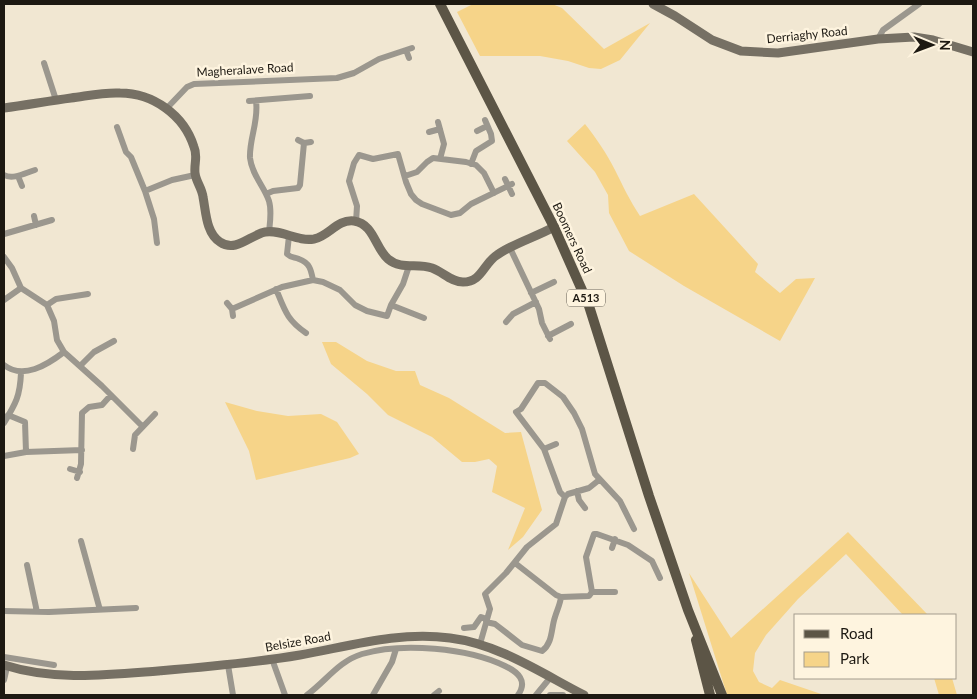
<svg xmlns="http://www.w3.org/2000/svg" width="977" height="699" font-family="Lato,sans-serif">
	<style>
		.green { fill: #f6d489 }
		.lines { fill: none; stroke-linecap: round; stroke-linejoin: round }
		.street { stroke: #9b978e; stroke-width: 6 }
		.secondary { stroke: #767064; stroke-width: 9 }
		.primary { stroke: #5c5546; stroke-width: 10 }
		.labels { text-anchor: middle; stroke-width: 5; stroke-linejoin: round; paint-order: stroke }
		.shield { fill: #fef4df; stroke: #605b50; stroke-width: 1 }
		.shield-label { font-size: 11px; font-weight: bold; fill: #1d1912 }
		.street-label { font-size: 12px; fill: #1d1912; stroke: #fef4df }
	</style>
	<rect width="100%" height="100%" fill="#f1e7d2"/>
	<path class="green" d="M 473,4 L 552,4 L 562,8 L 604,49 L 650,23 L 620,60 L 601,69 L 589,68 L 568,61 L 540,56 L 480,56 L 457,12 Z
		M 585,124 C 596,138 607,154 615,170 C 623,186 630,201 640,216 L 694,194 L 758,264 L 755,272 L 780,293 L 796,279 L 815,278 L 780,341 L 684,286 L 629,251 L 609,213 L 608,195 L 595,172 L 567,141 Z
		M 322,342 L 336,342 L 367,361 L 396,371 L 415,371 L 420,385 L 449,398 L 505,433 L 521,432 L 542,510 L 523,537 L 508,550 L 525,508 L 492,492 L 497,466 L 489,459 L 475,462 L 462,462 L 432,437 L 388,415 L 367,394 L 331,364 Z
		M 225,402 L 257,411 L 288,416 L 321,414 L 337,422 L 359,454 L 350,458 L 256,480 L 249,451 Z
		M 848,532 L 928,615 L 903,615 L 846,554 L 798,599 L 766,635 L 755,653 L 753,671 L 759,682 L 772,688 L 780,680 L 824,695 L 727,695 L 689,573 L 731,638 Z
		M 934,678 L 952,678 L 957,695 L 939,695 Z"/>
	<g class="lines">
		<path class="street" d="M 878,39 L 883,30 L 919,4
			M 406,50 L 409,58
			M 44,63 L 56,100
			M 249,101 L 310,96
			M 256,101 C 259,121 249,139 250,158 C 252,175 264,186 269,201 C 272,211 270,222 269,232
			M 167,108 L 187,87 L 194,84 L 337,78 L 354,73 L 379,59 L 412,48
			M 438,122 L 444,144 L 440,159
			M 117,127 L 126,152 L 131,157 L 145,191 L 154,219 L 157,243
			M 477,131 L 487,126
			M 429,132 L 440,129
			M 298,140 L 304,143 L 311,142
			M 471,164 L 476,151 L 492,141 L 491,134 L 485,120
			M 4,175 C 13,180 25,173 35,170
			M 18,176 L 22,186
			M 405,176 L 417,172 L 427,162 L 433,158 L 466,162 L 476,165 L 484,173 L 494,193
			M 505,179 L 512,194
			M 145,191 L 172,180 L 195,175
			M 266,194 L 273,191 L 298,188 L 300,185 L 304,143
			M 34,216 L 36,225
			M 356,222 L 357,206 L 349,181 L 354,163 L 359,155 L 373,159 L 398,154 L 406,182 L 411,194 L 416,200 L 422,204 L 451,215 L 460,213 L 471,204 L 512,184
			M 4,234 L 52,220
			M 289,236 L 287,254 C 291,258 294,257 299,259 C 310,263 311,270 313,280
			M 510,248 L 539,309 L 542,323 L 550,339
			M 4,257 L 12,268 L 21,288 L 47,305 L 54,321 L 57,340 L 64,352 L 102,386 L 142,426
			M 409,266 L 403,284 L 391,305 L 424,318
			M 276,289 C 285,311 287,320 306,333
			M 531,293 L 554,282
			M 4,300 L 21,288
			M 227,303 L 232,309 L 233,316
			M 47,305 L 56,299 L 88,294
			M 232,309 L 282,287 L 313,280 L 323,282 L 340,290 L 355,305 L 367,311 L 387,316 L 391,305
			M 506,322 L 513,314 L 536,302
			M 548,336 L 571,324
			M 4,365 C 23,380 47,365 64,352
			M 80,366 L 94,352 L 114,341
			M 8,415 L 25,422 L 26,452
			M 4,423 C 16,403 20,396 21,373
			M 133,449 L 135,435 L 155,414
			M 544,449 L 556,444
			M 4,456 L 26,452 L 82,450
			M 70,469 L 80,472
			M 77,478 L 81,464 L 82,413 L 89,407 L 102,405 L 111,395
			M 577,491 L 579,500 L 585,508
			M 565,497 L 560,492 L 544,449 L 516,412 L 521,409 L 538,383 L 545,383 L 563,397 L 574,413 L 582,429 L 595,474 L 620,501 L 634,529
			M 81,541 L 100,610
			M 612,548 L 615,539
			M 515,563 L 556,595 L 561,597 L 589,596 L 592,592 L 586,557 L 594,534 L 597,534 L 628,545 L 652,561 L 660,578
			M 27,565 L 37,612
			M 592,592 L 615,592
			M 4,611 L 49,612 L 136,608
			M 486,622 L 495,624 L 522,645 L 542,651 C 553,643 551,628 555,617 C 557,610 560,605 561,597
			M 464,628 L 474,627 L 481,617 L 487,619
			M 480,644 L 490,609 L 485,594 L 506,573 L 527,547 L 556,524 L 565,497 L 568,494 L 589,488 L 599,480
			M 4,657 L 54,665
			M 272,659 L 285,695
			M 228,665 L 233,695
			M 4,680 L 7,667
			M 307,695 C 326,681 339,661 362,654 C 402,642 468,648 505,666 C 518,672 528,681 518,695
			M 373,695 L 392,662 L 396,649
			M 434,695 L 439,691
			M 536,695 L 550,678
			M 550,695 L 563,695"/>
		<path class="secondary" d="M 653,4 L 675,16 L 712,40 L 741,51 L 778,53 L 878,39 L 914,37 L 933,40 L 973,52
			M 4,108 C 26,105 49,101 71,98 C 87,96 104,92 120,93 C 153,93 184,115 194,147 C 198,156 194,163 195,173 C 196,182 202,188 203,197 C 206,212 206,233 220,242 C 236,253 250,235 265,232 C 282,229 297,242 314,239 C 329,236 337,219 354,221 C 374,224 375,248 388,259 C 401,270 417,263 432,268 C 443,272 451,282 463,282 C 482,282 483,264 497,255 C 514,243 536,237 554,227
			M 4,665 C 54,681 106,675 158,671 C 205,667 253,663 300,655 C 350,646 399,631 450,638 C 499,644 541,673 584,695"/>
		<path class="primary" d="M 440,4 L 554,227 L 589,306 L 649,496 L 688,610 L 722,695
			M 696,640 L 710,695"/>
	</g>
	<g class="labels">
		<rect class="shield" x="567" y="289.5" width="38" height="17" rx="4"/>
		<g class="shield-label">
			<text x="586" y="302">A513</text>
		</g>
		<g class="street-label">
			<text transform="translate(807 35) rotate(-6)" y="4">Derriaghy Road</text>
			<text transform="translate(245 70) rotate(-3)" y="4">Magheralave Road</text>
			<text transform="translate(572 238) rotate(65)" y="4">Boomers Road</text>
			<text transform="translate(298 642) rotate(-10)" y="4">Belsize Road</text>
		</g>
	</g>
	<rect width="977" height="699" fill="none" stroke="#1d1912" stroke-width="10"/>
	<rect x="794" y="614" width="162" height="65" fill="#fef4df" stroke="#a49c8d"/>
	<rect x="804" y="630" width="25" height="8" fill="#5c5546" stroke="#a49c8d"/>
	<text x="840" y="639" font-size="15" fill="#1d1912">Road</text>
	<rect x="804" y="652" width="25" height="15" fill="#f6d489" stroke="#a49c8d"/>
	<text x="840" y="664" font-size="15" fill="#1d1912">Park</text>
	<g transform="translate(932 45) rotate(91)" stroke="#fef4df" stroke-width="4" paint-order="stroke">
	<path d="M0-4L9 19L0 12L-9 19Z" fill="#1d1912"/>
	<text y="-8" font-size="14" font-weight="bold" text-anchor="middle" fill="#1d1912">N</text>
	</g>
</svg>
